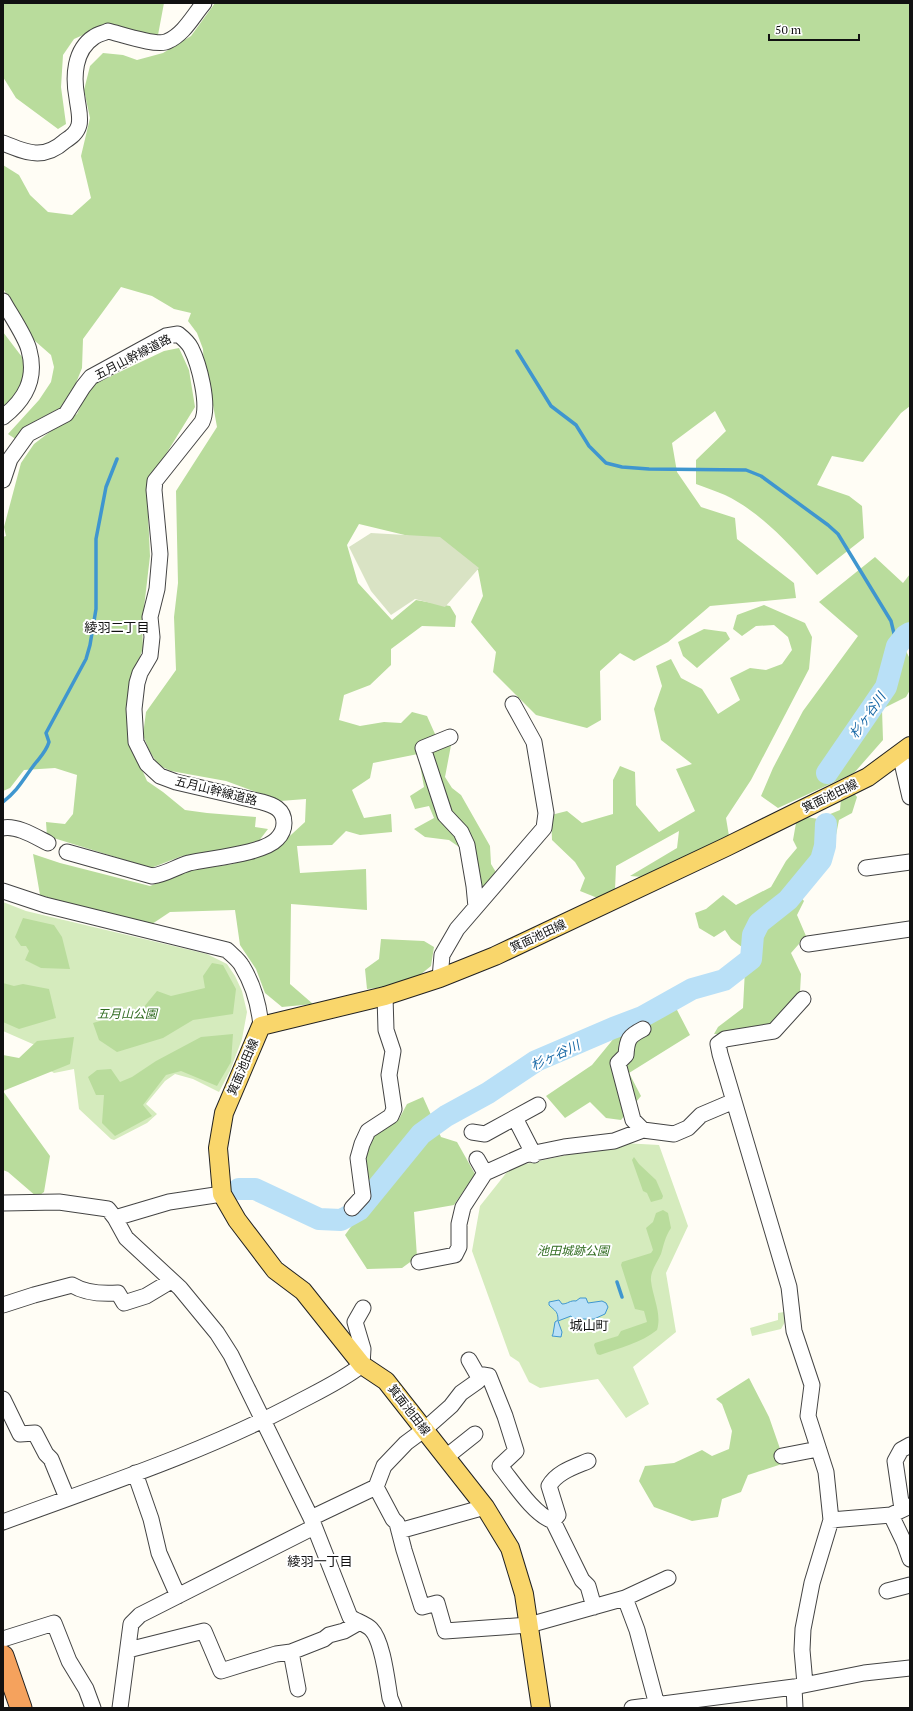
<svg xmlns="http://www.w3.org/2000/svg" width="913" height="1711" font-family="'PT Serif','Noto Sans JP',serif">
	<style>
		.green { fill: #d5ebbd }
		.forest { fill: #b9dc9c }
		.cemetery { fill: #d9e3c4 }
		.water { fill: #b9e0f7; stroke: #3f96cf }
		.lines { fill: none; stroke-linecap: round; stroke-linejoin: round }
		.stream { stroke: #3f96cf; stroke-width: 3.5 }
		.river { stroke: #b9e0f7; stroke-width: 22 }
		.minor-casing { stroke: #444; stroke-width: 17 }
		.major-casing { stroke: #222; stroke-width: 20 }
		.highway-casing { stroke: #222; stroke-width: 23 }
		.minor { stroke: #fff; stroke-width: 15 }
		.major { stroke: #f9d66b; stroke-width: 18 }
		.highway { stroke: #f5a25d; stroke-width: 21 }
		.labels { text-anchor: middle; stroke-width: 4; stroke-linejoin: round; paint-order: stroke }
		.street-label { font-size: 12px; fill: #111; stroke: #fff }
		.park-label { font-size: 12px; font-style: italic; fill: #2f6b1f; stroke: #fff }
		.neighbourhood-label { font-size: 13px; fill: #111; stroke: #fff }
		.water-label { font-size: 13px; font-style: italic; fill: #1768a6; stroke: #fff }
	</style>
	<rect width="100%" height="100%" fill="#fffdf5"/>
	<path class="green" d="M 3,902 L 26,911 L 207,954 L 227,964 L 235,976 L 242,991 L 247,1012 L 242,1039 L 230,1071 L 219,1092 L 193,1079 L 175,1074 L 165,1081 L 146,1104 L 157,1114 L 147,1123 L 114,1140 L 111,1139 L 79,1109 L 74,1069 L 54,1073 L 40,1064 L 35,1045 L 3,1031 Z
		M 623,1143 L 659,1145 L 688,1226 L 666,1273 L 676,1332 L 633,1367 L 649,1404 L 626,1418 L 598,1379 L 540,1388 L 529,1382 L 519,1362 L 510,1356 L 472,1251 L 480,1206 L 511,1167 Z
		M 784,1312 L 785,1322 L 781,1329 L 752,1336 L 750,1328 L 778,1320 L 778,1313 Z"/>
	<path class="forest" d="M 3,3 L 164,3 L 158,35 L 101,27 L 74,39 L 63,55 L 61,87 L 66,124 L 58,129 L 16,98 L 3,77 Z
		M 215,3 L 910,3 L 910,406 L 901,413 L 863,462 L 832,456 L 817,485 L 849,496 L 862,506 L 864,538 L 817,575 C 790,545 762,513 725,495 C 716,491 706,488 696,484 L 696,460 L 726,431 L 715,411 L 672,443 L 677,472 L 701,507 L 735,518 L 737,539 L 794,583 L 796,598 L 710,606 L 668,642 L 634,661 L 620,653 L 600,671 L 601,720 L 587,728 L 536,715 L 493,672 L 496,652 L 471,622 L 483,596 L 478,570 L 438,543 L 359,524 L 347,545 L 358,583 L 392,620 L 416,600 L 450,606 L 456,616 L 455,627 L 422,626 L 391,649 L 391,665 L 370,685 L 344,695 L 339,720 L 360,726 L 384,722 L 401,723 L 412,712 L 427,716 L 435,734 L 452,740 L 445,777 L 452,788 L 461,795 L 490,846 L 491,864 L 497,874 L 483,894 L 462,849 L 449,840 L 425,837 L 414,829 L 434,818 L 429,806 L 415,809 L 410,796 L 424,787 L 418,754 L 373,763 L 370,778 L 352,790 L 364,818 L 391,814 L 392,832 L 360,835 L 346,831 L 332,845 L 297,846 L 300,873 L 366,869 L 367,910 L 291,904 L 290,984 L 313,1004 L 282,1007 L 265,993 L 256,969 L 240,945 L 235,910 L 170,912 L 146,928 L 40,895 L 33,854 L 60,863 L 150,886 L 190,870 L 233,864 L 280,845 L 305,822 L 306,799 L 280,801 L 226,781 L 171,771 L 158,765 L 149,750 L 143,735 L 146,712 L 176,670 L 174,617 L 178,583 L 176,491 L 217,427 L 211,394 L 204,369 L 203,349 L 197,333 L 188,321 L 191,313 L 174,309 L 152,296 L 121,287 L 83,339 L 82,368 L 76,383 L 60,408 L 37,420 L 20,432 L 17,440 L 8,434 L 39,400 L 51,382 L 54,367 L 51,355 L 35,341 L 25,327 L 3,288 L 3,165 L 19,175 L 30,195 L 48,212 L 72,215 L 91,198 L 81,156 L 90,118 L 84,90 L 90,66 L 103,53 L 123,55 L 137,60 L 163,53 L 191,36 Z
		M 3,332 L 22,357 L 27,376 L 19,393 L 3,406 Z
		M 179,348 L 189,370 L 195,407 L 150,480 L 147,493 L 150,556 L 142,625 L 143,648 L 131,682 L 128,728 L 134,751 L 147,781 L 163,792 L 185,810 L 207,813 L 256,817 L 255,827 L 268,829 L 258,842 L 224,851 L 182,856 L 151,868 L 47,836 L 46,822 L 65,824 L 73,814 L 77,775 L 55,768 L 24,770 L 10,788 L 3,791 L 3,537 L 6,536 L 4,527 L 21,463 L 34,444 L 64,421 L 77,414 L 90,386 L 164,351 Z
		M 875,557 L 903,583 L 910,574 L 910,644 L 903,645 L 910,659 L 910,690 L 906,697 L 882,709 L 883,740 L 854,773 L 778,808 L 761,796 L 773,768 L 803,711 L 858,636 L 819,602 Z
		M 764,605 L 805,623 L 812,637 L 809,669 L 751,780 L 726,818 L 729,836 L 643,877 L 630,876 L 677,848 L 679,831 L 616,866 L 615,890 L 600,899 L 580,891 L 585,878 L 575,862 L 552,840 L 551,815 L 567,811 L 582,823 L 613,814 L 613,780 L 620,766 L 635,772 L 636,805 L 659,832 L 695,811 L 676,769 L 692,764 L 661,740 L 654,709 L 662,686 L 656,666 L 671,659 L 681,678 L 702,689 L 718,714 L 740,700 L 730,678 L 750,668 L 766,670 L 782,664 L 792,650 L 788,637 L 774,625 L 756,626 L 742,636 L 733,629 L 737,615 Z
		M 704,629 L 726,632 L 730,639 L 697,668 L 683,656 L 678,642 Z
		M 852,791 L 857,797 L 852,813 L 839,820 L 834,845 L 798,894 L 804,901 L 797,915 L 806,936 L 791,953 L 801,974 L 800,992 L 770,1027 L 725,1034 L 714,1034 L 718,1027 L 743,1008 L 746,950 L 731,939 L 725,930 L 714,937 L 699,928 L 695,913 L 706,909 L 723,895 L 736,905 L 771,887 L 786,861 L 797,848 L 793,840 L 796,823 L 807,817 L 818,819 L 840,810 L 841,798 Z
		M 23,918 L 54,925 L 62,937 L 70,969 L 41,968 L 25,960 L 29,951 L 26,946 L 21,946 L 15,937 Z
		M 381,939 L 424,941 L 434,947 L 431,966 L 415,979 L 386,987 L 367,989 L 365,969 L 379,959 Z
		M 212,963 L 223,965 L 236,989 L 233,1014 L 193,1020 L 163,1038 L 117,1052 L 99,1040 L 93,1023 L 143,1008 L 157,991 L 171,996 L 205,988 L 203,976 Z
		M 3,983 L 14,986 L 23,984 L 49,989 L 56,1018 L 19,1029 L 3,1022 Z
		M 676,1008 L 690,1035 L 629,1073 L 641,1096 L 621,1120 L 606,1118 L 590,1102 L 565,1118 L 546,1096 L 592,1065 L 615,1037 Z
		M 233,1034 L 231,1062 L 217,1086 L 181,1071 L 166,1075 L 143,1105 L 152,1116 L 115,1136 L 102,1123 L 104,1095 L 96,1095 L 88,1077 L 97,1070 L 111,1069 L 120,1082 L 132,1077 L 156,1061 L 201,1037 Z
		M 74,1037 L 70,1064 L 3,1091 L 50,1156 L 44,1192 L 37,1197 L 8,1172 L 3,1170 L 3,1055 L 19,1058 L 37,1041 Z
		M 423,1097 L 441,1137 L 457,1142 L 475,1174 L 454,1205 L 414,1212 L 417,1257 L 402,1268 L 367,1269 L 345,1235 L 361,1213 L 370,1184 L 365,1159 L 374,1136 L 399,1119 L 407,1104 Z
		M 634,1157 L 639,1164 L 656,1180 L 663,1196 L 662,1199 L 651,1202 L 647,1193 L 643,1191 L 632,1160 Z
		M 663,1210 L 668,1213 L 671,1228 C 665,1237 664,1244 661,1254 C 657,1263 650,1271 651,1281 C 653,1298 662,1314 657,1330 C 641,1343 619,1348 600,1355 L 597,1354 L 594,1345 L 595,1343 L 618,1336 L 621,1331 L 647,1322 L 644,1311 L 635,1309 L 621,1265 L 622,1262 L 651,1253 L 653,1250 L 646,1228 L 653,1222 L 656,1213 Z
		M 749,1378 L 769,1417 L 785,1463 L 748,1475 L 741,1492 L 722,1499 L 718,1517 L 692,1521 L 654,1507 L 639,1481 L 645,1466 L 674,1463 L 702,1450 L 712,1456 L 729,1449 L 732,1431 L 722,1404 L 716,1399 Z"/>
	<path class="cemetery" d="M 371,533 L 440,537 L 479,568 L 445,607 L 415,599 L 391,615 L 371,591 L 349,547 Z"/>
	<path class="water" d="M 580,1298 L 586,1298 L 588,1303 L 602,1301 L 606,1303 L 608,1307 L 605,1314 L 594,1319 L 575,1319 L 575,1321 L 578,1321 L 577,1324 L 580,1330 L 577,1329 L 571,1316 L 558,1321 L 562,1332 L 561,1337 L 552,1336 L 553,1334 L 555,1322 L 558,1320 C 558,1311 555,1311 549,1305 L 549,1302 L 559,1300 L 562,1304 C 568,1304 570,1300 576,1301 Z"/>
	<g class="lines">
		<path class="stream" d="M 517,351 L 551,406 L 576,425 L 589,446 L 606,463 L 622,467 L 649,469 L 746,470 L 761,476 L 828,525 L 838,534 L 891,621 L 897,646
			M 3,802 C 19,789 22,781 34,765 C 40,757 46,752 49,742 L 46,733 L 86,659 L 90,645 L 96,609 L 96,539 L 106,487 L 117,459
			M 617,1282 L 622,1297"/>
		<path class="river" d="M 827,773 L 886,687 L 897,646 L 905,636 L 910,633
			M 239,1189 L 255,1189 L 319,1219 L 341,1220 L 359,1210 L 421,1134 L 446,1116 L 488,1093 L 536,1061 L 613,1028 L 642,1017 L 692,989 L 724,980 L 751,959 L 753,935 L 759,923 L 788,900 L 821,860 L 825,846 L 826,824"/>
		<defs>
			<path id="minor" d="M 3,143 C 27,153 44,160 65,141 C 71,137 77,133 79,125 C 81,117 78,107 77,98 C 73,77 74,50 94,37 C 98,34 104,33 108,31 C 121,34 158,47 168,41 C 184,34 193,16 204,3
				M 3,301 C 10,314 26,337 29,350 C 37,379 25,400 3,417
				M 3,480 L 10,459 L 28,434 L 66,414 L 83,387 L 91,377 L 166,336 L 178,334 C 183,338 188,342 191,348 C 199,364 210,405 202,422 L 155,481 L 154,490 L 160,554 L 157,589 L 150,617 L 152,637 L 150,656 L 140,673 L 137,683 L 134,709 L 136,742 L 147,764 L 160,776 L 176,782 L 262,802 C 273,805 284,809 284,823 C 284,829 281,835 277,839 C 263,854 210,858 189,863 C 175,867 167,874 152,876 L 67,852
				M 450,737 L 423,748 L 445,815 L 461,832 L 467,845 L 474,886 L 476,907
				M 900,754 L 910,797
				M 3,828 C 17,825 36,837 48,843
				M 866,868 L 910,862
				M 3,891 L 45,905 L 227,950 C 232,955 239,960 242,966 C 253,984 259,1005 261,1026
				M 808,944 L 910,929
				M 440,978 L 442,955 L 457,929 L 544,828 L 546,813 L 534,742 L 513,704
				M 803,999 L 774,1031 L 725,1039 L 718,1044 L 720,1054 L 789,1287 L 794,1331 L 812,1385 L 808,1416 L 826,1472 L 831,1520 L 812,1583 L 803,1629 L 802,1650 L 805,1684
				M 515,1118 L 534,1155
				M 643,1130 L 633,1120 L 618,1063 L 626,1055 C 627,1039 629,1036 643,1029
				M 472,1132 L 485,1134 L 538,1105
				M 477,1159 L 485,1173
				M 3,1203 L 59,1202 L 108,1209 L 115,1218 L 169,1202 L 222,1194
				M 352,1208 L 363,1196 L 358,1158 L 362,1144 L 368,1131 L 391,1116 L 394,1109 L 389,1075 L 393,1051 L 386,1030 L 385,996
				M 115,1218 L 126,1238 L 180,1288 L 217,1333 L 231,1355 L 311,1518 L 350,1617 C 356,1621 366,1624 371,1629 C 383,1641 387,1681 390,1698 L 394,1708
				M 419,1262 L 455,1255 L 459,1247 L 459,1224 L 463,1207 L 485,1173 L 525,1155 L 564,1147 L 614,1141 L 643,1130 L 674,1134 L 688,1128 L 701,1115 L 734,1101
				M 3,1305 L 34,1295 L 72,1285 C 85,1293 104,1294 118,1293 L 124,1303 L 146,1296 L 171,1281
				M 469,1360 L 477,1374 L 489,1376 L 505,1416 L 516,1451 L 500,1466 C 513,1482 534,1515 553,1521 L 582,1580 L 588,1586 L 594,1607
				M 3,1399 L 20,1434 L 35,1433 L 46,1454 L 51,1459 L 67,1498
				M 782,1456 L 818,1449
				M 446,1457 L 475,1434
				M 135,1473 L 151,1519 L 159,1553 L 178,1596
				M 376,1487 L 393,1519 L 397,1523 L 404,1550 L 422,1607 L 437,1603 L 445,1631 L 529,1625 L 625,1598 L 668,1578
				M 902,1509 L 895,1461 L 901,1450 L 910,1445
				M 891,1515 L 904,1542 L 910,1559
				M 311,1518 L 376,1487 L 384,1466 L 406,1443 L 425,1429 L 451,1406 L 461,1393 L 478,1381 L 483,1375
				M 831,1520 L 891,1515 L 910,1506
				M 553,1521 L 558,1515 L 549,1486 C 557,1472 574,1467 588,1461
				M 3,1522 C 100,1486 199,1454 291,1406 C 315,1393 340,1382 362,1365 L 363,1349 L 355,1322 L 363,1308
				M 399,1531 L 485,1507
				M 887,1591 L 910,1585
				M 625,1598 L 637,1630 L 657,1705
				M 3,1639 L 54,1623 L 69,1661 L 86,1689 L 93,1708
				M 128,1650 L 204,1631 L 221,1671 L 276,1654 L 291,1652 L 324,1639 L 329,1635 L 344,1631 L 358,1623
				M 291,1652 L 298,1689
				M 794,1687 L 795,1708
				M 120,1708 L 131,1624 L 140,1615 L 314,1527
				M 632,1708 L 794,1687 L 864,1673 L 910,1668"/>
			<path id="major" d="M 541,1708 L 524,1594 L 510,1548 L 485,1507 L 386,1381 L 362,1365 L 303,1291 L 275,1270 L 237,1220 L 222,1194 L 218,1148 L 224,1113 L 261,1026 L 385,996 L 440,978 L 495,956 L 726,847 L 868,777 L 910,746"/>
			<path id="highway" d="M 3,1656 L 21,1708"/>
		</defs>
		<use href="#minor" class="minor-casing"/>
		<use href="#major" class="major-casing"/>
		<use href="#highway" class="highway-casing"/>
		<use href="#minor" class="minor"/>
		<use href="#major" class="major"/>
		<use href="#highway" class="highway"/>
	</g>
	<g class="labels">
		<g class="street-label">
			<text transform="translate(133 357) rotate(-27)" y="4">五月山幹線道路</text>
			<text transform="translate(216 791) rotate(14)" y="4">五月山幹線道路</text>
			<text transform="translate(830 796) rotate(-26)" y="4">箕面池田線</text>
			<text transform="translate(538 936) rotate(-25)" y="4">箕面池田線</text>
			<text transform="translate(243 1067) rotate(-67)" y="4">箕面池田線</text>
			<text transform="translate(409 1410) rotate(52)" y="4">箕面池田線</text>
		</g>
		<g class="park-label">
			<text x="127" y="1018">五月山公園</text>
			<text x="573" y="1255">池田城跡公園</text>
		</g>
		<g class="neighbourhood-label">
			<text x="117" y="632">綾羽二丁目</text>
			<text x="589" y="1330">城山町</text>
			<text x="320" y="1566">綾羽一丁目</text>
		</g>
		<g class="water-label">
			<text transform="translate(867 715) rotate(-55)" y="5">杉ヶ谷川</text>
			<text transform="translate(555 1055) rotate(-25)" y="5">杉ヶ谷川</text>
		</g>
	</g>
	<rect width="913" height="1711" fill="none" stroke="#111111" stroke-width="8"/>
	<path d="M769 34v6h90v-6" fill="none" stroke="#111111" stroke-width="2"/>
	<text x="775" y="34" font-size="12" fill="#111111" stroke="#ffffff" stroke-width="3" paint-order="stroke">50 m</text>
</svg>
